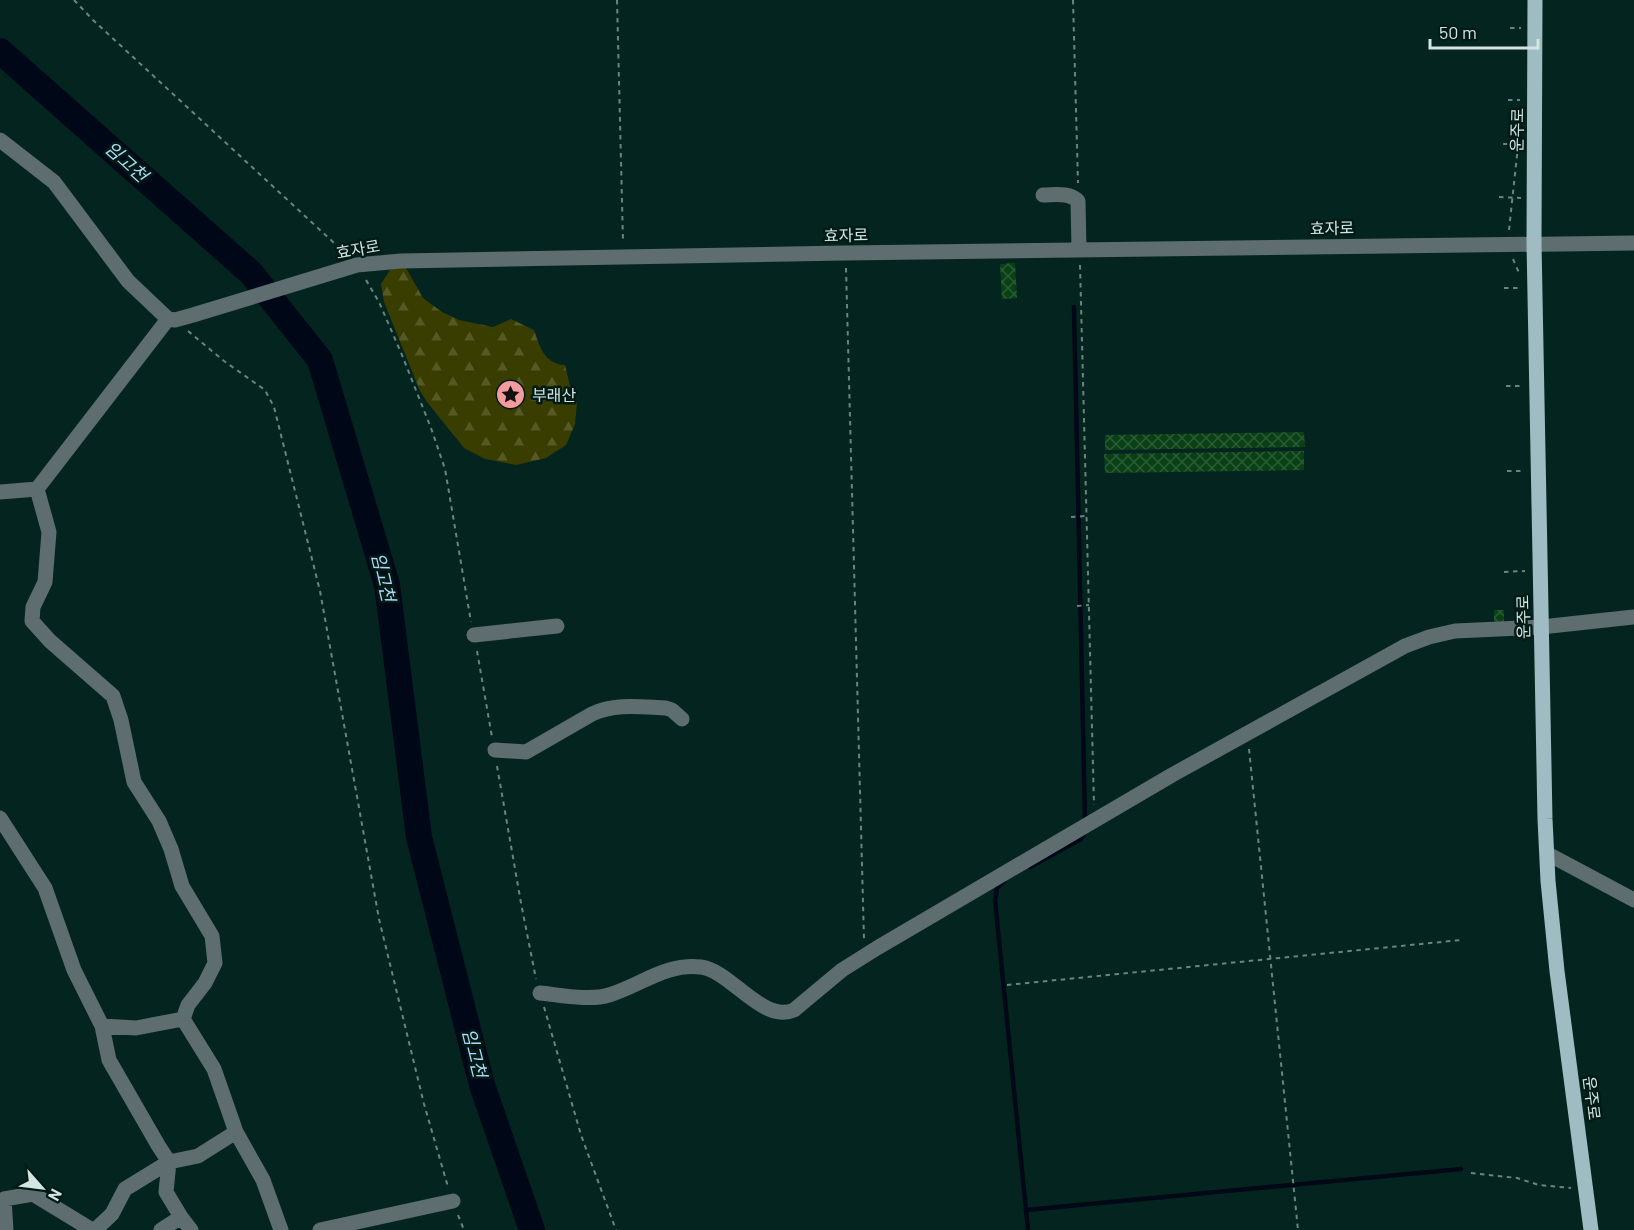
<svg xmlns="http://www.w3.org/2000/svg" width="1634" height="1230" font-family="Barlow,'Noto Sans KR',sans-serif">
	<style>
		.forest { fill: url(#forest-firs) }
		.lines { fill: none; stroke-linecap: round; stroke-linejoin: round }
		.stream { stroke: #000716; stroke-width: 4.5 }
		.river { stroke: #000716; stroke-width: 26 }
		.building { fill: url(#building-cross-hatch) }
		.path { stroke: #6a847e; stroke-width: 2; stroke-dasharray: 4.5 4.5; stroke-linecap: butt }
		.minor { stroke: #5e6d6f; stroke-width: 15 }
		.major { stroke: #9ebcc2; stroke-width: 15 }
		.labels { text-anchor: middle; stroke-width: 5; stroke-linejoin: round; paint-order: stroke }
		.street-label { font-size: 16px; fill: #d3e5e0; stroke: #001b16 }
		.poi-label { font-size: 16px; fill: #d3e5e0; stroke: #001b16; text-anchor: start }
		.water-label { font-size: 18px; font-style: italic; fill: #b2d7f5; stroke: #001b16 }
	</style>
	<defs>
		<pattern id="forest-firs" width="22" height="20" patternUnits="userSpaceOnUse" patternTransform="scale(1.5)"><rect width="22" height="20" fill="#393d00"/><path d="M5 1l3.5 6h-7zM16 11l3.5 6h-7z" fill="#555925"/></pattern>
		<pattern id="building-cross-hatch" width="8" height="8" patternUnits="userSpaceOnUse" patternTransform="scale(1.5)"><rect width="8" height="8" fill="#094115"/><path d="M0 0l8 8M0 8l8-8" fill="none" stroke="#2c5c37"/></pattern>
	</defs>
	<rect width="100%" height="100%" fill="#04251f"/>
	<path class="forest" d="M 401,267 L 406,268 L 423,298 L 442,312 L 459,320 L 493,327 L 511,319 L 534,330 C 540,348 545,364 565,365 L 570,386 L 577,402 L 575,424 L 566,445 L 546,458 L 516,465 L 485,459 L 464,448 L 427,402 L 420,391 L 384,302 L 381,284 L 390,270 Z"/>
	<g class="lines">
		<path class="stream" d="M 1074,307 L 1085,821
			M 1030,867 L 1081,839 L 1085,832
			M 1004,881 L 997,888 L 995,900 L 1028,1230
			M 1026,1210 L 1461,1169"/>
		<path class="river" d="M 0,51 L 251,273 L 320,360 L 387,585 L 419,837 L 482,1085 L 532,1230"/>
	</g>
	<path class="building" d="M 1015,263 L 1017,298 L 1002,299 L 1000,264 Z
		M 1304,432 L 1305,447 L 1105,450 L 1105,435 Z
		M 1304,451 L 1304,470 L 1105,473 L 1104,454 Z
		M 1494,610 L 1504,610 L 1504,625 L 1494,625 Z"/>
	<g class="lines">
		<path class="path" d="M 74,0 L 93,20 L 346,254
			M 617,0 L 623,242
			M 1073,0 L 1078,183
			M 1510,28 L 1521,28
			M 1508,100 L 1520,100
			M 1503,144 L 1521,144
			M 1499,197 L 1521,198
			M 1509,230 L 1518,146
			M 1513,259 L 1519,273
			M 1080,265 L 1094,805
			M 846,268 L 864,940
			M 366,280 L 379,302 L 402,355 L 431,428 L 445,469 L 471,622
			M 1504,288 L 1520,288
			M 188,331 L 224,361 L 265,390 L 274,407 L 320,591 L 379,919 L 424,1104 L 448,1187
			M 1506,386 L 1524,386
			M 1507,471 L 1525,471
			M 1071,517 L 1086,516
			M 1504,572 L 1525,571
			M 1077,606 L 1089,605
			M 477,651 L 492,737
			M 1249,749 L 1298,1230
			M 497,766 L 521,903 L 536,979
			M 1007,985 L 1461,940
			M 544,1007 L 581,1135 L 616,1230
			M 1471,1173 L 1517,1178 L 1539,1185 L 1571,1188
			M 458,1215 L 464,1230"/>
		<path class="minor" d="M 0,140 L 54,182 L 128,281 L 168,319
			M 1043,195 C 1054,195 1069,192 1078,201 L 1079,250
			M 168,319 L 175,320 L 193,315 L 357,265 L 401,261 L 845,253 L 1634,243
			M 37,489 L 49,532 L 45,582 L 33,607 L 32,621 L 50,641 L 113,696 L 121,720 L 134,782 L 159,821 L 171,849 L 182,886 L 212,936 L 215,963 L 205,983 L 188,1005 L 183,1019 L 214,1069 L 236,1132 L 263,1180 L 281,1230
			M 0,492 L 37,489 L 168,319
			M 474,635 L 557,626
			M 495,750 L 526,752 L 592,714 C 615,703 641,707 666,708 L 672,710 L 682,719
			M 0,818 L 45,888 L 74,970 L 102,1026 L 136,1028 L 183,1019
			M 1548,854 L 1634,900
			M 540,993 C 560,995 590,1001 609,995 C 641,985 666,963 701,967 C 731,971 763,1024 794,1010 L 842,970 L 877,948 L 1172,775 L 1405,646 L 1429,637 L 1455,631 L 1541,627 L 1634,617
			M 102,1026 L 109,1060 L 158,1145 L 169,1162 L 166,1192 L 181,1217 L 191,1230
			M 6,1230 L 4,1199 L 33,1194 L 92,1230
			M 95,1230 L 112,1214 L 125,1189 L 169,1162 L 198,1156 L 236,1132
			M 161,1230 L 181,1217
			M 320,1230 L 453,1201"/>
		<path class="major" d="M 1535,0 L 1534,243 L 1545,819 L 1548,881 L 1557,971 L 1591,1230"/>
	</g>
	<defs>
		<symbol id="sight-disc" viewBox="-11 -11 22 22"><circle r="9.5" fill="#f59b9d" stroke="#001b16"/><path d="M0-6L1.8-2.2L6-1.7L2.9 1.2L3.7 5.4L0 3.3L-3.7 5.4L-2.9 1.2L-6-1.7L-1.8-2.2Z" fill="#111"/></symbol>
	</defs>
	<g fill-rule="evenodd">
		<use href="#sight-disc" x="494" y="378" width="33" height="33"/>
	</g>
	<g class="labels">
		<g class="street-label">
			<text transform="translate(1517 130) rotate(-89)" y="6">운주로</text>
			<text transform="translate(1332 228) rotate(-1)" y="6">효자로</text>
			<text transform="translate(846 235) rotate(-1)" y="6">효자로</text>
			<text transform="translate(358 249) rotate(-10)" y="6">효자로</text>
			<text transform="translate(1523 617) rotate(-91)" y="6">운주로</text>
			<text transform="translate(1592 1098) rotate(83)" y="6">운주로</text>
		</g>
		<g class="poi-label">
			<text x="532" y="401">부래산</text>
		</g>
		<g class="water-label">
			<text transform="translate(126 162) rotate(42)" y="6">임고천</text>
			<text transform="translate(383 577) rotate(77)" y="6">임고천</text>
			<text transform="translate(474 1053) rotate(76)" y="6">임고천</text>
		</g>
	</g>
	<g transform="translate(42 1188) rotate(118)" stroke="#001b16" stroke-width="4.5" paint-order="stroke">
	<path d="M0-4.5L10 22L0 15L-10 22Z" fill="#d3e5e0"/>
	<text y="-9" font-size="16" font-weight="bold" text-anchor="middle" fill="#d3e5e0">N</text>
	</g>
	<path d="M1430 39v9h108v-9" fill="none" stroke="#d3e5e0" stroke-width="3"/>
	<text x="1439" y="39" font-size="18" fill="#d3e5e0" stroke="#001b16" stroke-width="4.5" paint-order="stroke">50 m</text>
</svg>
